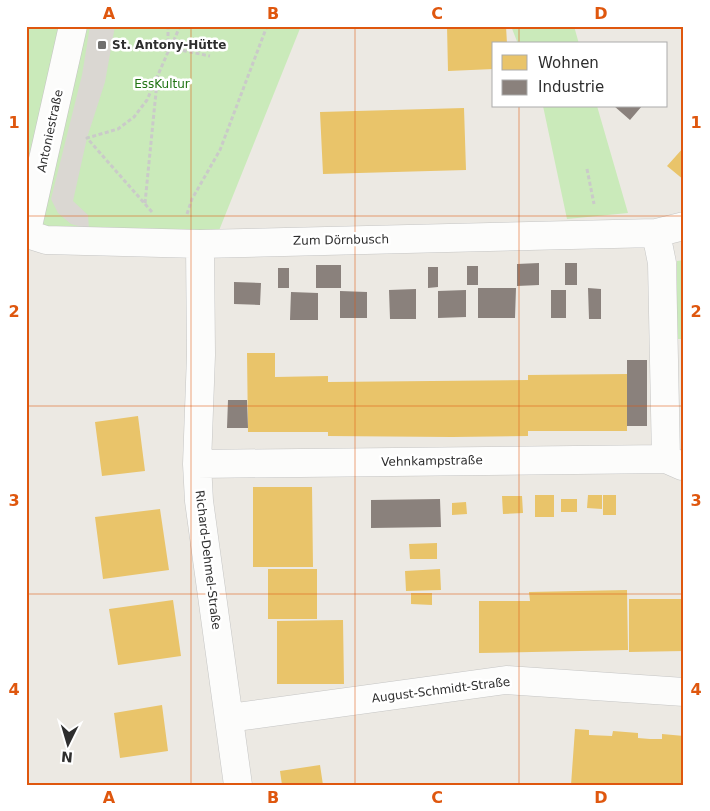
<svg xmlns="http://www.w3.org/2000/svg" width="710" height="811" font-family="'DejaVu Sans',sans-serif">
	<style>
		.green { fill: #caeaba }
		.plaza { fill: #dad7d2 }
		.homes { fill: #e9c46a }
		.industry { fill: #8a817c }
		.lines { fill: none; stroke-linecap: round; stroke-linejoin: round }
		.minor-casing { stroke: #c5c5c4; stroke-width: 29 }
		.path { stroke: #cacac9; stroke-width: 3; stroke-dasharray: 4 2.5; stroke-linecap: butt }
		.minor { stroke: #fcfcfb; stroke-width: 28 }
		.grid { fill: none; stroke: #df570e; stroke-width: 1; stroke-opacity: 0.55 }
		.poi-dot { fill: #706f6d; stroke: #fff; stroke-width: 2 }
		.labels { text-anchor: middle; stroke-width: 5; stroke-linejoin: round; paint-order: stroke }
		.poi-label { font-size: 12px; font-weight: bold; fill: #2e2e2e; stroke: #fff; text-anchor: start }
		.park-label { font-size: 12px; fill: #217414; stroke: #fff }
		.street-label { font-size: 12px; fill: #2e2e2e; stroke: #fff }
		.neatline { fill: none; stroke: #df570e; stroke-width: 2 }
		.grid-label { font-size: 16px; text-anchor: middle; font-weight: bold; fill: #df570e }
	</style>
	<rect width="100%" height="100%" fill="#ece9e3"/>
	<path class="green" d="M 26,26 L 301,26 L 218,233 L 26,230 Z
		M 511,26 L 574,26 L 579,44 L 518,44 Z
		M 543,106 L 597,106 L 628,213 L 567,219 Z
		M 684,260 L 684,339 L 677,339 L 677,261 Z"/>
	<path class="plaza" d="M 90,26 L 115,26 L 105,82 L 87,138 L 73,201 L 88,215 L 89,229 L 71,224 L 58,213 L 51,199 L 82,75 Z"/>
	<path class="homes" d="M 447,26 L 506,26 L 507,44 L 494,44 L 494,69 L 448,71 Z
		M 464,108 L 466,170 L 323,174 L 320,112 Z
		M 684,147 L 684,180 L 667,166 Z
		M 247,353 L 275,353 L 275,377 L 328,376 L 328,382 L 528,380 L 528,375 L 627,374 L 627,431 L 528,431 L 528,436 L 452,437 L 328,436 L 328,432 L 248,432 Z
		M 138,416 L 145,471 L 102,476 L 95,422 Z
		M 253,487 L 312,487 L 313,567 L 253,567 Z
		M 535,495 L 554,495 L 554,517 L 535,517 Z
		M 588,495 L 602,495 L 602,509 L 587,508 Z
		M 603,495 L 616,495 L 616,515 L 603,515 Z
		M 502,496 L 522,496 L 523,513 L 503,514 Z
		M 561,499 L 577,499 L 577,512 L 561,512 Z
		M 466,502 L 467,514 L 452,515 L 452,503 Z
		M 160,509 L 169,570 L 103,579 L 95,517 Z
		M 437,543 L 437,559 L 410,559 L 409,544 Z
		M 268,569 L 317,569 L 317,619 L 268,619 Z
		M 440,569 L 441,590 L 406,591 L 405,571 Z
		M 627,590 L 628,650 L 479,653 L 479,601 L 530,601 L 529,592 Z
		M 411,593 L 432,593 L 432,605 L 411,604 Z
		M 629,599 L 684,599 L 684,651 L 629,652 Z
		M 173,600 L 181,656 L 118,665 L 109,609 Z
		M 343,620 L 344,684 L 277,684 L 277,621 Z
		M 162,705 L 168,751 L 120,758 L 114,713 Z
		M 575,729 L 589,730 L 589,735 L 612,736 L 613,731 L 638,733 L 638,738 L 650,739 L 662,739 L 662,734 L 684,736 L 684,785 L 571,785 Z
		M 320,765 L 323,785 L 282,785 L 280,771 Z"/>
	<path class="industry" d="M 614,106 L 642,106 L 630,120 Z
		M 539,263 L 539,285 L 517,286 L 517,264 Z
		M 565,263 L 577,263 L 577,285 L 565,285 Z
		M 316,265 L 341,265 L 341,288 L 316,288 Z
		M 467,266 L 478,266 L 478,285 L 467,285 Z
		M 428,267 L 438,267 L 438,287 L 428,288 Z
		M 278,268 L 289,268 L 289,288 L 278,288 Z
		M 234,282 L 261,283 L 260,305 L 234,304 Z
		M 478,288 L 516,288 L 515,318 L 478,318 Z
		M 588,288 L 601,289 L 601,319 L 589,319 Z
		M 416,289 L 416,319 L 390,319 L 389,290 Z
		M 466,290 L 466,317 L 438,318 L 438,291 Z
		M 551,290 L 566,290 L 566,318 L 551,318 Z
		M 340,291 L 367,292 L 367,318 L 340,318 Z
		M 291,292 L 318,293 L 318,320 L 290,320 Z
		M 627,360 L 647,360 L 647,426 L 627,426 Z
		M 228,400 L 247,400 L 248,428 L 227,428 Z
		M 440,499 L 441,527 L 371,528 L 371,500 Z"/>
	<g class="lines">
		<defs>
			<path id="minor" d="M 656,233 L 662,263 L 666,459 L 682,466
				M 27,234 L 46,240 L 200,244 L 656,233 L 684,226
				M 26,235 L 73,26
				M 200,244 L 201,355 L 197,464 L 199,501 L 238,785
				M 197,464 L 666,459
				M 229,718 L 506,680 L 684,692"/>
		</defs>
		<use href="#minor" class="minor-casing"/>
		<path class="path" d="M 171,45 L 185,51 L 210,56
			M 171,47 L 180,26
			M 587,169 L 594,204
			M 145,203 L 157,82
			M 152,212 L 87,138 L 118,129 L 134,117 L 147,100 L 168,52 L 168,26
			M 187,214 L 192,199 L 220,150 L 267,26"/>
		<use href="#minor" class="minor"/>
	</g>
	<path class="grid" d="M 191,26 L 191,785M 355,26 L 355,785M 519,26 L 519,44M 519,106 L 519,785M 26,216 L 684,216M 26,406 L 684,406M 26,594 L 684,594"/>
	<rect class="poi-dot" x="97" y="40" width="10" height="10" rx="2.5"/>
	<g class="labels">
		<g class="poi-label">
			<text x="112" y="49">St. Antony-Hütte</text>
		</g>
		<g class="park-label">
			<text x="162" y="88">EssKultur</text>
		</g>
		<g class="street-label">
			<text transform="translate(50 131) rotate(-78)" y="4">Antoniestraße</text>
			<text transform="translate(341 240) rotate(-1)" y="4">Zum Dörnbusch</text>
			<text transform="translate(432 461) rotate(-1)" y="4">Vehnkampstraße</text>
			<text transform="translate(208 560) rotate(83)" y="4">Richard-Dehmel-Straße</text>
			<text transform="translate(441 690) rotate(-7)" y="4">August-Schmidt-Straße</text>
		</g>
	</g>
	<rect width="710" height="811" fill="none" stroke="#ffffff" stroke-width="55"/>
	<rect x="492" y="42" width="175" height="65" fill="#ffffff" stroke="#ababab"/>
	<rect x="502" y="55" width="25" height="15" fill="#e9c46a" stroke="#ababab"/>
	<text x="538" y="68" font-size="15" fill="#2e2e2e">Wohnen</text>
	<rect x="502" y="80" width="25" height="15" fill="#8a817c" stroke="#ababab"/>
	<text x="538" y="92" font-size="15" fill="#2e2e2e">Industrie</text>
	<g transform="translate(68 744) rotate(185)" stroke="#ffffff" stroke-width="4" paint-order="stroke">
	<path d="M0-4L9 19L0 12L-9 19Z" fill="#2e2e2e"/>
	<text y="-8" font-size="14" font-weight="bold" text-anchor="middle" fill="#2e2e2e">N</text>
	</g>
	<rect x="28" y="28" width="654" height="756" class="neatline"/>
	<g class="grid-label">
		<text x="109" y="19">A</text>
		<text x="273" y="19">B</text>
		<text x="437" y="19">C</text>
		<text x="601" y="19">D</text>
		<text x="14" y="128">1</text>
		<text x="696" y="128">1</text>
		<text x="14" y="317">2</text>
		<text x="696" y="317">2</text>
		<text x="14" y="506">3</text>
		<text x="696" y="506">3</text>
		<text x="14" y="695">4</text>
		<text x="696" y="695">4</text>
		<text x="109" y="803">A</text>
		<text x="273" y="803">B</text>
		<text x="437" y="803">C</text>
		<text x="601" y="803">D</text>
	</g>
</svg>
